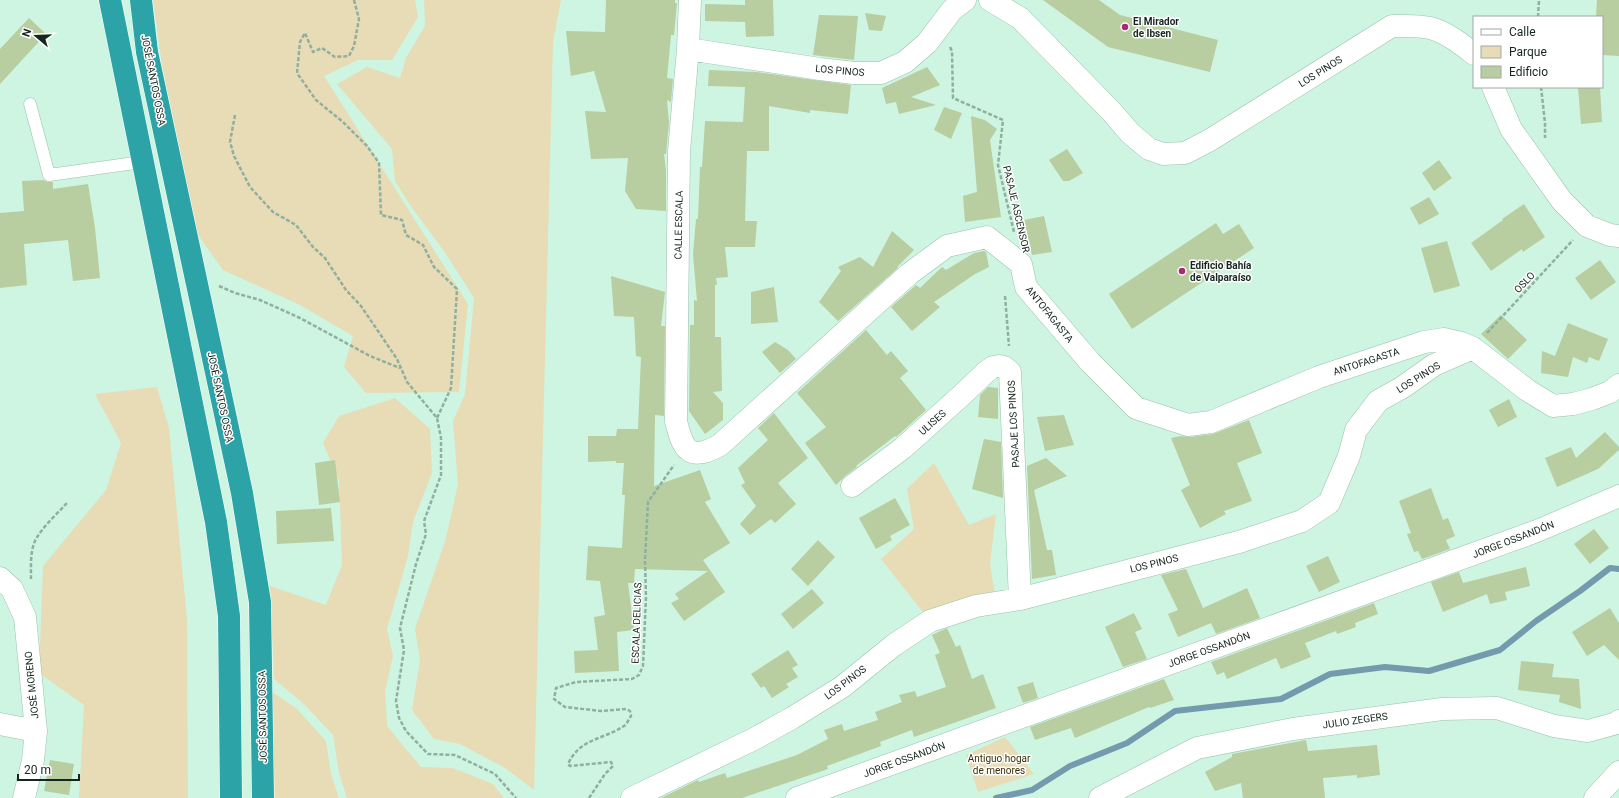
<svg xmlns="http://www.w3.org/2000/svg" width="1619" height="798" font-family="Roboto,sans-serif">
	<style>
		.green { fill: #e7dcb6 }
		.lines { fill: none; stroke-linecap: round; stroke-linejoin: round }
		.stream { stroke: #739bad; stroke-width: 6 }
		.building { fill: #b8cda0 }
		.lane-casing { stroke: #9ac0ad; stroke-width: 13 }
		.street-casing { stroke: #9ac0ad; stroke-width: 23 }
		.highway-casing { stroke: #fff; stroke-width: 23 }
		.path { stroke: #90af9f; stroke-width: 2.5; stroke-dasharray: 4 2; stroke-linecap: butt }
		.lane { stroke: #fff; stroke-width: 12 }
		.street { stroke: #fff; stroke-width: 22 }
		.highway { stroke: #2ca4a7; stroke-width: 22 }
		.poi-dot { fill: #ab2873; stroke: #fff; stroke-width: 1.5 }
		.labels { text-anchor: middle; stroke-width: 3; stroke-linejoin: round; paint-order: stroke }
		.poi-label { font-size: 10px; font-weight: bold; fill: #16251e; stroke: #fff; text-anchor: start }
		.street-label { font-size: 10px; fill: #16251e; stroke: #fff }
		.park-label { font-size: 10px; fill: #392e06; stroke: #fff }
	</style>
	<rect width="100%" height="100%" fill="#cef5e1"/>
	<path class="green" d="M 153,0 L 415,0 L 418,17 L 392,60 L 358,60 L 324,76 L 468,304 L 459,392 L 366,393 L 344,367 L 353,336 L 300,305 L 223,270 L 198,235 L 162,66 Z
		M 424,0 L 561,0 L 553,42 L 534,790 L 505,768 L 460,744 L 434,739 L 412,710 L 420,660 L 415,629 L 446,538 L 458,484 L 453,421 L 465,394 L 474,298 L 446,254 L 410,205 L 395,181 L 392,149 L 337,84 L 367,67 L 400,78 L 406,58 L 425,26 Z
		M 157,387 L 169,428 L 187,620 L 188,798 L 79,798 L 84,705 L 39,673 L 43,566 L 106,490 L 121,443 L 95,394 Z
		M 395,398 L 430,429 L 432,473 L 413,522 L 408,556 L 387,629 L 393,656 L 385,691 L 387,726 L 421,767 L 453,768 L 493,784 L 504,798 L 347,798 L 339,773 L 333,735 L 305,705 L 274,679 L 270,586 L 326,605 L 342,565 L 339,480 L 323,443 L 339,416 Z
		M 934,463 L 969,525 L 996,514 L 990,563 L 996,603 L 930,621 L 881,559 L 914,529 L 907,489 Z
		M 272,692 L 296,708 L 326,741 L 331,774 L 339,798 L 272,798 Z
		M 1005,737 L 1034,774 L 978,792 L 966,755 Z"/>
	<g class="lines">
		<path class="stream" d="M 996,798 L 1032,790 L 1070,766 L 1127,743 L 1175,711 L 1281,699 L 1330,674 L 1385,667 L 1429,671 L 1500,650 L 1536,621 L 1580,591 L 1610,568 L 1619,569"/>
	</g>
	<path class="building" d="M 606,0 L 675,0 L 675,3 L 677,3 L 674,35 L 671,35 L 667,78 L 673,79 L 671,102 L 667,100 L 669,123 L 666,154 L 664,154 L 666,170 L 666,211 L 636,209 L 625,191 L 628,158 L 591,159 L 585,111 L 606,112 L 594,71 L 571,76 L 566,31 L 605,32 Z
		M 745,0 L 773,0 L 774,36 L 746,37 L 745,22 L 705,21 L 705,4 L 745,5 Z
		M 1043,0 L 1099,0 L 1120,15 L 1218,40 L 1210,72 L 1108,47 Z
		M 1597,0 L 1619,0 L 1619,56 L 1602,55 L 1602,17 L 1596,17 Z
		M 865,13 L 886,16 L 882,31 L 869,30 Z
		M 819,15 L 858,16 L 854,60 L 813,55 Z
		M 29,18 L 46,34 L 0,84 L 0,49 Z
		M 927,67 L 940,85 L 911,97 L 936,105 L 899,114 L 896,102 L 886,104 L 882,88 Z
		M 709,70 L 756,72 L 851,85 L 848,114 L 810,110 L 810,113 L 769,106 L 769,151 L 747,151 L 745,221 L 757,221 L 755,247 L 725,247 L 728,277 L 716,278 L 717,285 L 715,285 L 715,337 L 721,337 L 722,391 L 713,392 L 723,403 L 723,420 L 705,434 L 689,411 L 690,325 L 694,325 L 694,300 L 697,301 L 693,254 L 696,219 L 698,219 L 700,167 L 702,167 L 705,121 L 743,122 L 745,87 L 708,86 Z
		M 1578,87 L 1600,87 L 1602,122 L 1581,124 Z
		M 944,107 L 962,113 L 951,139 L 934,130 Z
		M 971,116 L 985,120 L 997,129 L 990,140 L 1001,217 L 965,222 L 963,196 L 977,192 Z
		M 1067,149 L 1083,173 L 1069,181 L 1063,181 L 1049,160 Z
		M 1439,160 L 1452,178 L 1434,191 L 1422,173 Z
		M 43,180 L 47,182 L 53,182 L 53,189 L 88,184 L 95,228 L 100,278 L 73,281 L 68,240 L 24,244 L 27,285 L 0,288 L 0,213 L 24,211 L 22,181 Z
		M 1429,197 L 1439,214 L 1419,225 L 1410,208 Z
		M 1524,204 L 1545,237 L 1523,252 L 1522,249 L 1491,271 L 1471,243 L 1503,220 L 1502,219 Z
		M 1044,216 L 1052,252 L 1032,255 L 1024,220 Z
		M 1216,223 L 1223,234 L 1239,224 L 1254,248 L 1132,329 L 1109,294 Z
		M 892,231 L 914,250 L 897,267 L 898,268 L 838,321 L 819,302 L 841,271 L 838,267 L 860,257 L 873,267 Z
		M 1447,241 L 1460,286 L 1434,293 L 1421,248 Z
		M 984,251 L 986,252 L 989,267 L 975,274 L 934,302 L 940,307 L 912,331 L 891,307 L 916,285 L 920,288 L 942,267 L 946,270 L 974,253 Z
		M 1600,260 L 1616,282 L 1591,300 L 1575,278 Z
		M 611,276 L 665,292 L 661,326 L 665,326 L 664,416 L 655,415 L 654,486 L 700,470 L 711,499 L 705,502 L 730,543 L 703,560 L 725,592 L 684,621 L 671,603 L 679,599 L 675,594 L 708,571 L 635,569 L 634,583 L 628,583 L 634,630 L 617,632 L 619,671 L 575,673 L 574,651 L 598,650 L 594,617 L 605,615 L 600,581 L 586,580 L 588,546 L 622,548 L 625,495 L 622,495 L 624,463 L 616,463 L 616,461 L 588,462 L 588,436 L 616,436 L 617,429 L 638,429 L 641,357 L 636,356 L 634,317 L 614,316 Z
		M 774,287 L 778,322 L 751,324 L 751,292 Z
		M 1501,315 L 1527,340 L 1508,359 L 1481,334 Z
		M 1568,323 L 1608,339 L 1599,361 L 1589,357 L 1587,363 L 1573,357 L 1568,377 L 1541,373 L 1542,351 L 1555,356 Z
		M 866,330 L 887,355 L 891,351 L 908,371 L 900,378 L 926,410 L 896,437 L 895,436 L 856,466 L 857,467 L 845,476 L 836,485 L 805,443 L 826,427 L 797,393 Z
		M 775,342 L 788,350 L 796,359 L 780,373 L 762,352 Z
		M 988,387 L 998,388 L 998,419 L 978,417 L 980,395 Z
		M 1509,399 L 1517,417 L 1498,427 L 1489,410 Z
		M 774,413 L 808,458 L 778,483 L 796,504 L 775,523 L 771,519 L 750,535 L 740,524 L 756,506 L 741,485 L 745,483 L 738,468 L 768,440 L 758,428 Z
		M 1064,415 L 1074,445 L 1045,451 L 1037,417 Z
		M 1249,420 L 1262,453 L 1237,463 L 1252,501 L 1224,511 L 1226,514 L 1200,528 L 1181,490 L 1190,485 L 1171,438 L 1181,436 L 1190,437 L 1213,434 Z
		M 1605,432 L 1619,447 L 1619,450 L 1598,469 L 1557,487 L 1545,458 L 1571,447 L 1576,458 Z
		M 984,439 L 1001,442 L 1003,498 L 972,489 Z
		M 1046,458 L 1067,476 L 1034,490 L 1047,550 L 1052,550 L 1056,575 L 1032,579 L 1027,466 Z
		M 335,460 L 340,502 L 319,505 L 315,463 Z
		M 1431,488 L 1443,520 L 1448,518 L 1455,536 L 1446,540 L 1450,549 L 1422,559 L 1418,551 L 1414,552 L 1407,534 L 1411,533 L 1399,501 Z
		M 895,498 L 910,525 L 890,536 L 892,540 L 876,549 L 859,518 Z
		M 331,508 L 334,541 L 277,544 L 276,511 Z
		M 1594,529 L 1609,548 L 1590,564 L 1574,544 Z
		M 818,540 L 835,557 L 808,586 L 791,569 Z
		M 1328,556 L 1340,582 L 1319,592 L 1306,566 Z
		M 1526,567 L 1530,586 L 1505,592 L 1507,600 L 1490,604 L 1487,594 L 1443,612 L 1431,582 L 1459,572 L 1463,583 Z
		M 1186,569 L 1203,608 L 1247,588 L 1260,618 L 1216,634 L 1211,623 L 1178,637 L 1168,614 L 1178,610 L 1161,575 Z
		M 812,589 L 824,603 L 793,629 L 781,614 Z
		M 1374,603 L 1378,614 L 1355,623 L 1356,627 L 1337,634 L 1336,631 L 1305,643 L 1311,657 L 1281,669 L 1276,658 L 1227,679 L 1224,672 L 1217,675 L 1211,662 Z
		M 1610,608 L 1619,623 L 1619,660 L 1604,645 L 1587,656 L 1572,632 Z
		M 1134,613 L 1142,629 L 1135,632 L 1147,659 L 1123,667 L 1105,627 Z
		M 947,628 L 956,647 L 960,645 L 972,679 L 983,674 L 996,708 L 914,737 L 912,730 L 880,742 L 881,746 L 827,766 L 828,769 L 742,798 L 661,798 L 698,780 L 699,782 L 725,773 L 727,778 L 797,755 L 828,739 L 824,730 L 842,724 L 844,731 L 878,720 L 875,712 L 902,702 L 899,695 L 915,691 L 917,697 L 946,687 L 935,655 L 940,653 L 932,635 Z
		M 788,650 L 798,665 L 792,668 L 798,677 L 786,684 L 789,687 L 772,698 L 764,686 L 761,688 L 751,674 Z
		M 1521,661 L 1554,664 L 1552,677 L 1579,679 L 1581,709 L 1559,702 L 1560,695 L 1518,690 Z
		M 1164,679 L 1174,700 L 1150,708 L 1149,707 L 1075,738 L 1071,728 L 1035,740 L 1030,727 Z
		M 1033,682 L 1038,698 L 1023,703 L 1017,687 Z
		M 1306,740 L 1308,751 L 1377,745 L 1380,775 L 1357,778 L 1357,775 L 1323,778 L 1325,798 L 1243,798 L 1241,783 L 1215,791 L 1205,772 L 1232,757 L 1232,754 Z
		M 50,760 L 74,764 L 69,795 L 44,791 Z"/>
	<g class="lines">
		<defs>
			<path id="lane" d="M 30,104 L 49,175 L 142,162"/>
			<path id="street" d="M 690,0 L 688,49 L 679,151 L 676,421 C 683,450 689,462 720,445 L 909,274 L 947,246 L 987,237 L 1021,264 L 1026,287 L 1090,362 L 1136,408 L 1188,425 L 1211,422 L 1319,377 L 1424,342 L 1444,339 L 1461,343 L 1473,348
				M 990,0 L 1020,18 L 1112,112 L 1130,133 L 1149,149 L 1163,154 L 1185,153 L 1210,140 L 1392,26 C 1404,26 1418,25 1430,28 C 1446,32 1461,44 1474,54
				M 688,49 L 820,69 L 854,73 L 881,73 L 905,62 L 927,43 L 952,10 L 965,0
				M 1493,87 L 1511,129 L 1562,201 L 1587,226 L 1610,235 L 1619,236
				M 852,486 L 903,448 L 963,394 L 986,372 L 993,367 L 999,366 L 1004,367 L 1010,372 L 1020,599
				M 0,578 L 12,589 L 25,617 L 36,731 L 33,760 L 24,798
				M 0,724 L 36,731
				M 632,798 L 754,739 L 792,718 L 842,687 L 894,645 L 930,621 L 976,606 L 1020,599 L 1239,542 L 1302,521 L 1329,503 L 1349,456 L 1356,430 L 1378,401 L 1403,387 L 1434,365 L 1473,348 L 1527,390 L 1553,406 L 1573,404 L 1592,399 L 1610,392 L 1619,385
				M 797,798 L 1537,531 L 1619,496
				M 1100,798 L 1197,748 L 1293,729 L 1442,709 L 1497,708 L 1554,726 L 1588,731 L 1617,723 L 1619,721
				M 1595,798 L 1619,772"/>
			<path id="highway" d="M 110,0 L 216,522 L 229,616 L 231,798
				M 141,0 L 147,52 L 242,493 L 260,602 L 263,798"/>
		</defs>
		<use href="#lane" class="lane-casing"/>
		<use href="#street" class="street-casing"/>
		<use href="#highway" class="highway-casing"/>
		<path class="path" d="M 354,0 L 359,19 L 354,46 L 349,56 L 335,57 L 322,48 L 313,52 L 305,33 L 300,42 L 297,73 L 316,100 L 343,122 L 367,146 L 379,163 L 381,215 L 402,220 L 406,235 L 423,245 L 434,267 L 457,289 L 451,388 L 437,418
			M 1538,17 L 1539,0
			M 950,47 L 952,51 L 953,98 L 1003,120 L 998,165 L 1014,232
			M 1541,87 L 1545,123 L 1545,138
			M 235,115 L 230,142 L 234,156 L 250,187 L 273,212 L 296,225 L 313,247 L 325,258 L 346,290 L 361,306 L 397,359 L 407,382 L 437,418 L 441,438 L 441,475 L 424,521 L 426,534 L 416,564 L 400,628 L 404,650 L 396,701 L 399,718 L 406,731 L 428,754 L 455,755 L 495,774 L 516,798
			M 219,286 L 235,293 L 260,300 L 300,318 L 370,356 L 400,368
			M 1005,296 L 1009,346
			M 1487,333 L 1573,240
			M 31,579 C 31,567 30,552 35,541 C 42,527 57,514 68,502
			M 589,798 L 605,774 L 613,766 L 611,762 L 570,766 L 568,764 C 580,738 603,740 624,726 C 627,724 629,719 631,716 L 630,711 L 626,709 L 601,711 L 565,707 L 554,699 L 556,688 L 576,682 L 632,679 L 639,675 L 643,666 L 646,597 L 645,560 L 648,502 L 674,465"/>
		<use href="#lane" class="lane"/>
		<use href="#street" class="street"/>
		<use href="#highway" class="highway"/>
	</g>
	<g class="poi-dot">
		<circle cx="1125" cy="27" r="4"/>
		<circle cx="1182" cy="271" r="4"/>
	</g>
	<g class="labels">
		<g class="poi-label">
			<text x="1133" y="25">El Mirador<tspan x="1133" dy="12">de Ibsen</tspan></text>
			<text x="1190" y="269">Edificio Bahía<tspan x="1190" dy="12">de Valparaíso</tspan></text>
		</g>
		<g class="street-label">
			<text transform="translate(840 70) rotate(5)" y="4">LOS PINOS</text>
			<text transform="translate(1320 71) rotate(-32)" y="4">LOS PINOS</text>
			<text transform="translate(154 80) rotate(79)" y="4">JOSÉ SANTOS OSSA</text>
			<text transform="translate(1017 209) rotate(77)" y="4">PASAJE ASCENSOR</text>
			<text transform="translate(678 225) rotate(-89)" y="4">CALLE ESCALA</text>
			<text transform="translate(1524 282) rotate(-47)" y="4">OSLO</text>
			<text transform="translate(1050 314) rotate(51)" y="4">ANTOFAGASTA</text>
			<text transform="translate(1366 361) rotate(-18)" y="4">ANTOFAGASTA</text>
			<text transform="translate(1418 377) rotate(-32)" y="4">LOS PINOS</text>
			<text transform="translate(221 397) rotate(78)" y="4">JOSÉ SANTOS OSSA</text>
			<text transform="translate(932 422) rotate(-42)" y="4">ULISES</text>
			<text transform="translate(1013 424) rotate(-93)" y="4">PASAJE LOS PINOS</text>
			<text transform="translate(1513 539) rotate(-21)" y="4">JORGE OSSANDÓN</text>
			<text transform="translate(1154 563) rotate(-14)" y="4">LOS PINOS</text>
			<text transform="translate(636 623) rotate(-88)" y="4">ESCALA DELICIAS</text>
			<text transform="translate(1209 649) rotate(-20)" y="4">JORGE OSSANDÓN</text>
			<text transform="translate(845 682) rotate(-37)" y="4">LOS PINOS</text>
			<text transform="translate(31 685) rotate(-96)" y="4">JOSÉ MORENO</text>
			<text transform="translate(262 717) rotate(-91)" y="4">JOSÉ SANTOS OSSA</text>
			<text transform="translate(1355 720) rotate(-8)" y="4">JULIO ZEGERS</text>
			<text transform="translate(904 759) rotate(-20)" y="4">JORGE OSSANDÓN</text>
		</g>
		<g class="park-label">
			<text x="999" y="762">Antiguo hogar<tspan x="999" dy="12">de menores</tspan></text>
		</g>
	</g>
	<rect x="1473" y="16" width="130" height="72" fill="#ffffff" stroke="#a2a8a5"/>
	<rect x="1481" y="29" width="20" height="6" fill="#ffffff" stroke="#a2a8a5"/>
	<text x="1509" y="36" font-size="12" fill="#16251e">Calle</text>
	<rect x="1481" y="46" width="20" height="12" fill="#e7dcb6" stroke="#a2a8a5"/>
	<text x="1509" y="56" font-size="12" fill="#16251e">Parque</text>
	<rect x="1481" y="66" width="20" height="12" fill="#b8cda0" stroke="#a2a8a5"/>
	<text x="1509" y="76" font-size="12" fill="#16251e">Edificio</text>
	<g transform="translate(36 36) rotate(289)" stroke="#ffffff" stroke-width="3" paint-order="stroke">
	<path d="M0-3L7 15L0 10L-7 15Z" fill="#16251e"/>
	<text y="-6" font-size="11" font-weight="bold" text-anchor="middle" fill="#16251e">N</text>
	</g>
	<path d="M18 774v6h61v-6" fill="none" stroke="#16251e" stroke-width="2"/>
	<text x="24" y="774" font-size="12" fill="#16251e" stroke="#ffffff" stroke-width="3" paint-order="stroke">20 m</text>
</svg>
